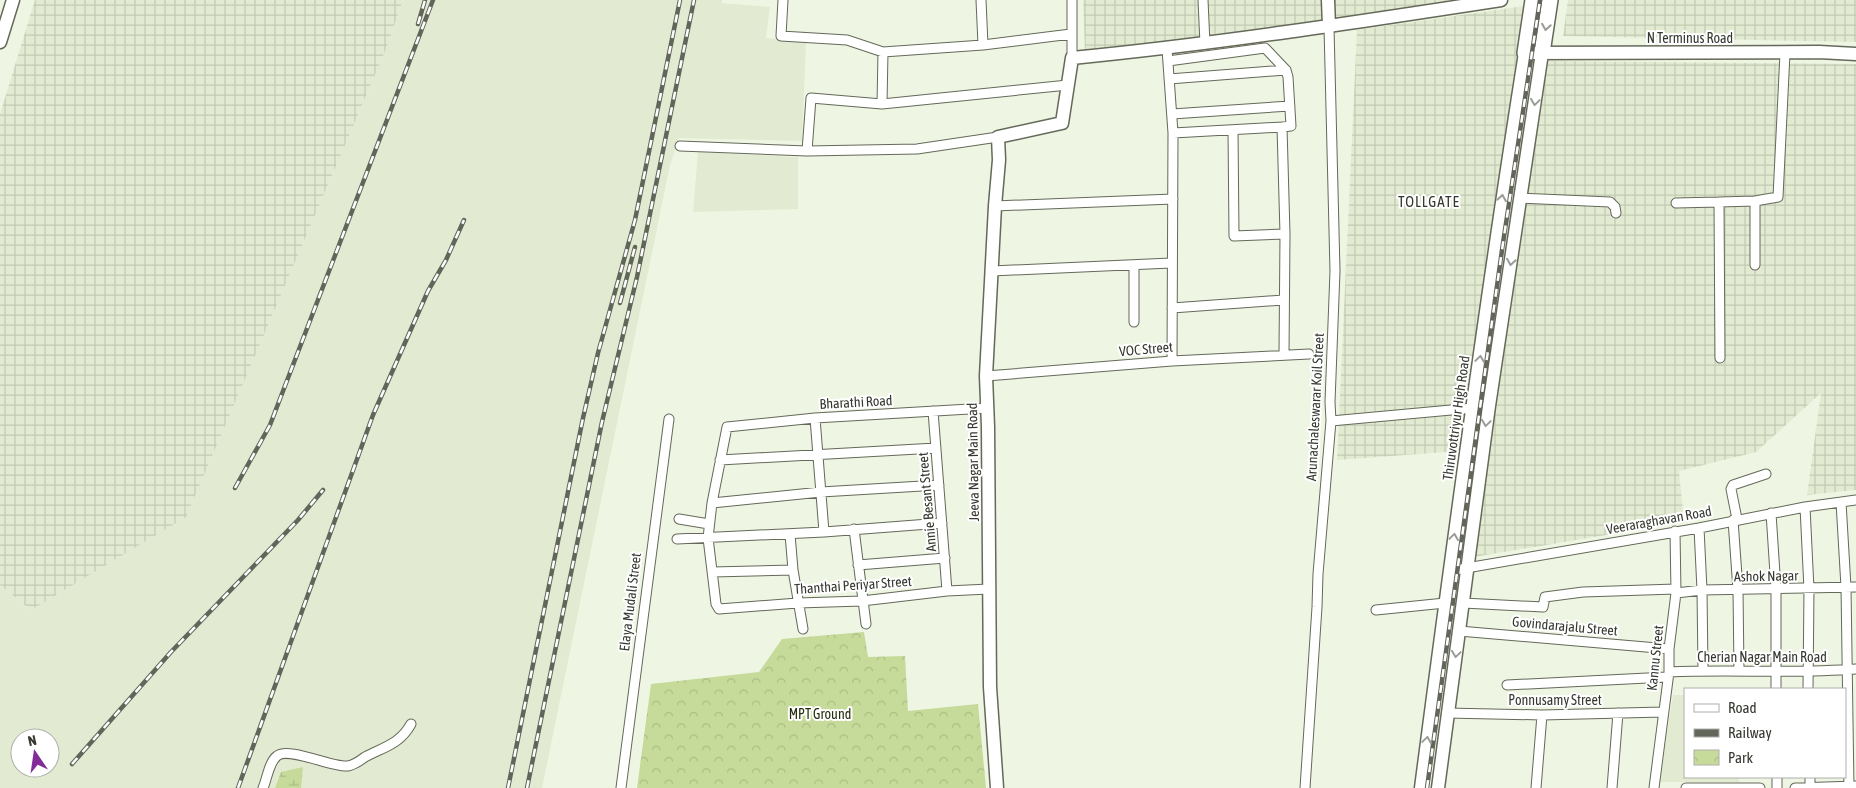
<svg xmlns="http://www.w3.org/2000/svg" width="1856" height="788" font-family="'Asap Condensed',sans-serif">
	<style>
		.built { fill: #e2ebd1; fill-rule: evenodd }
		.industrial { fill: url(#industrial-grid) }
		.wetland { fill: url(#wetland-marsh) }
		.park { fill: url(#park-crowns) }
		.lines { fill: none; stroke-linecap: round; stroke-linejoin: round }
		.street-casing { stroke: #646959; stroke-width: 11 }
		.secondary-casing { stroke: #646959; stroke-width: 15 }
		.primary-casing { stroke: #646959; stroke-width: 18 }
		.street { stroke: #fff; stroke-width: 9 }
		.secondary { stroke: #fff; stroke-width: 12 }
		.primary { stroke: #fff; stroke-width: 15 }
		.rail-casing { stroke: #61655a; stroke-width: 4.5 }
		.rail { stroke: #fff; stroke-width: 2.5; stroke-dasharray: 8; stroke-linecap: butt }
		.oneway { stroke: #9a9c98 }
		.labels { text-anchor: middle; stroke-width: 4; stroke-linejoin: round; paint-order: stroke }
		.street-label { font-size: 14px; fill: #353830; stroke: #fff }
		.park-label { font-size: 14px; fill: #252e0c; stroke: #fff }
		.neighbourhood-label { font-size: 15px; letter-spacing: 1px; fill: #353830; stroke: #fff }
	</style>
	<defs>
		<pattern id="industrial-grid" width="8" height="8" patternUnits="userSpaceOnUse" patternTransform="scale(1.25)"><rect width="8" height="8" fill="#e2ebd1"/><path d="M0 4h8M4 0v8" fill="none" stroke="#c2cab4"/></pattern>
		<pattern id="wetland-marsh" width="20" height="14" patternUnits="userSpaceOnUse" patternTransform="scale(1.25)"><rect width="20" height="14" fill="#c6db99"/><path d="M1 5h8M5 5V1M11 12h8M15 12V8" fill="none" stroke="#abbd84"/></pattern>
		<pattern id="park-crowns" width="20" height="18" patternUnits="userSpaceOnUse" patternTransform="scale(1.25)"><rect width="20" height="18" fill="#c6db99"/><path d="M2 6a3 3 0 1 1 6 0M12 15a3 3 0 1 1 6 0" fill="none" stroke="#abbd84"/></pattern>
	</defs>
	<rect width="100%" height="100%" fill="#eef5e2"/>
	<path class="built" d="M 403,0 L 722,0 L 722,3 L 770,7 L 766,38 L 806,41 L 802,141 L 679,138 L 670,165 L 542,788 L 0,788 L 0,585 L 31,610 L 186,516 L 386,49 ZM 20,738 L 50,738 L 50,768 L 20,768 Z
		M 698,152 L 798,157 L 798,209 L 693,212 Z
		M 1673,695 L 1685,695 L 1685,777 L 1739,777 L 1739,782 L 1659,782 Z"/>
	<path class="industrial" d="M 35,0 L 403,0 L 386,49 L 186,517 L 31,610 L 0,585 L 0,114 Z
		M 1083,0 L 1454,0 L 1358,15 L 1085,53 Z
		M 1568,0 L 1856,0 L 1856,42 L 1563,36 Z
		M 1524,6 L 1460,451 L 1337,460 L 1357,30 Z
		M 1548,61 L 1856,64 L 1856,490 L 1807,495 L 1821,393 L 1756,452 L 1679,471 L 1684,522 L 1474,557 Z"/>
	<path class="wetland" d="M 303,767 L 301,788 L 275,788 L 281,772 Z"/>
	<path class="park" d="M 864,632 L 868,657 L 905,656 L 908,711 L 978,704 L 986,788 L 637,788 L 651,684 L 759,672 L 782,639 Z"/>
	<g class="lines">
		<defs>
			<path id="street" d="M 783,0 L 781,36 L 847,40 L 883,52 L 983,45 L 1071,34
				M 981,0 L 983,45
				M 1203,0 L 1205,44
				M 1167,49 L 1173,133 L 1172,361
				M 1072,58 L 1072,0
				M 1168,61 L 1265,48 L 1286,70 L 1288,77 L 1291,126 L 1282,127
				M 1169,79 L 1286,70
				M 882,104 L 883,52
				M 1172,114 L 1290,106
				M 1233,130 L 1234,236 L 1285,234
				M 1173,133 L 1282,127 L 1285,234 L 1284,354
				M 680,146 L 807,151 L 917,149 L 998,137
				M 807,151 L 811,98 L 882,104 L 1068,85
				M 1521,198 L 1610,202 L 1615,207 L 1616,213
				M 1719,202 L 1755,201
				M 1676,203 L 1719,202 L 1720,358
				M 995,206 L 1173,199
				M 1134,265 L 1134,322
				M 1755,265 L 1755,201 L 1778,197 L 1785,53
				M 992,271 L 1171,263
				M 1172,308 L 1283,300
				M 986,376 L 1172,361 L 1309,354
				M 987,408 L 815,418 L 727,427 L 712,503 L 708,538 L 716,604 L 719,609 L 798,603 L 862,601 L 947,591 L 989,589
				M 933,411 L 947,591
				M 815,418 L 824,532
				M 1331,421 L 1473,408
				M 720,460 L 936,448
				M 1841,502 L 1846,587 L 1849,788
				M 712,503 L 821,492 L 939,485
				M 1805,507 L 1809,589 L 1808,689
				M 1771,513 L 1776,589 L 1776,689
				M 679,519 L 709,524
				M 1737,519 L 1731,489 L 1733,485 L 1766,474
				M 1733,520 L 1738,590 L 1739,671
				M 1699,528 L 1702,590 L 1703,670
				M 854,529 L 866,624
				M 790,534 L 793,570 L 803,629
				M 677,539 L 824,532 L 942,523
				M 858,565 L 945,558
				M 1449,571 L 1699,528 L 1805,507 L 1856,500
				M 712,572 L 793,570
				M 1676,593 L 1702,590 L 1856,587
				M 1463,603 L 1543,607 L 1545,597 L 1583,592 L 1676,589
				M 1376,610 L 1445,603
				M 1459,631 L 1669,649
				M 1669,672 C 1731,669 1794,674 1856,669
				M 1507,685 L 1667,677
				M 1447,713 L 1542,715 L 1663,712
				M 1777,777 L 1777,788
				M 1810,777 L 1810,788
				M 263,788 C 267,779 269,762 277,756 C 288,746 333,768 348,766 C 354,765 361,760 365,757 C 384,747 400,744 411,724
				M 621,788 L 669,419
				M 1305,788 L 1317,607 L 1318,574 L 1331,421 L 1330,402 L 1335,271 L 1329,27
				M 1536,788 L 1542,715
				M 1612,788 L 1618,713
				M 1654,788 L 1669,672 L 1669,649 L 1676,593 L 1675,531
				M 1686,788 L 1760,788
				M 1795,788 L 1856,786"/>
			<path id="secondary" d="M 1328,0 L 1329,27
				M 0,42 L 13,0
				M 997,788 L 990,687 L 988,427 L 986,376 L 995,206 L 999,160 L 998,137 L 1062,123 L 1072,58 C 1215,44 1358,22 1501,0
				M 1421,788 C 1453,543 1486,298 1525,53 L 1819,52 L 1856,54
				M 1438,788 L 1489,406 L 1542,53"/>
			<path id="primary" d="M 1525,53 L 1533,0
				M 1542,53 L 1550,0"/>
		</defs>
		<use href="#street" class="street-casing"/>
		<use href="#secondary" class="secondary-casing"/>
		<use href="#primary" class="primary-casing"/>
		<use href="#street" class="street"/>
		<use href="#secondary" class="secondary"/>
		<use href="#primary" class="primary"/>
		<defs>
			<path id="rail" d="M 418,24 L 425,0
				M 620,303 L 635,247
				M 235,488 L 270,425 L 433,0
				M 72,764 L 171,652 L 298,520 L 323,490
				M 238,788 L 373,415 L 428,291 L 446,260 L 464,220
				M 508,788 L 583,418 L 598,353 L 635,220 L 680,0
				M 527,788 L 602,422 L 637,277 L 694,0
				M 1427,788 L 1503,243 L 1540,0"/>
		</defs>
		<use href="#rail" class="rail-casing"/>
		<use href="#rail" class="rail"/>
	</g>
	<defs><path id="oneway-chevron" d="M-2-3.5L2.5 0L-2 3.5" fill="none" stroke-width="1.6" stroke-linecap="round" stroke-linejoin="round" transform="scale(1.25)"/></defs>
	<g class="oneway">
		<use href="#oneway-chevron" transform="translate(1546 27) rotate(99)"/>
		<use href="#oneway-chevron" transform="translate(1535 102) rotate(98)"/>
		<use href="#oneway-chevron" transform="translate(1502 198) rotate(-81)"/>
		<use href="#oneway-chevron" transform="translate(1511 262) rotate(99)"/>
		<use href="#oneway-chevron" transform="translate(1480 359) rotate(-82)"/>
		<use href="#oneway-chevron" transform="translate(1486 423) rotate(98)"/>
		<use href="#oneway-chevron" transform="translate(1454 537) rotate(-82)"/>
		<use href="#oneway-chevron" transform="translate(1456 654) rotate(98)"/>
		<use href="#oneway-chevron" transform="translate(1427 740) rotate(-82)"/>
	</g>
	<g class="labels">
		<g class="street-label">
			<text x="1690" y="43">N Terminus Road</text>
			<text transform="translate(1146 349) rotate(-5)" y="5">VOC Street</text>
			<text transform="translate(856 402) rotate(-3)" y="5">Bharathi Road</text>
			<text transform="translate(1315 407) rotate(-87)" y="5">Arunachaleswarar Koil Street</text>
			<text transform="translate(1456 418) rotate(-82)" y="5">Thiruvottriyur High Road</text>
			<text transform="translate(973 462) rotate(-91)" y="5">Jeeva Nagar Main Road</text>
			<text transform="translate(927 502) rotate(-95)" y="5">Annie Besant Street</text>
			<text transform="translate(1659 520) rotate(-10)" y="5">Veeraraghavan Road</text>
			<text transform="translate(1766 576) rotate(-1)" y="5">Ashok Nagar</text>
			<text transform="translate(853 585) rotate(-4)" y="5">Thanthai Periyar Street</text>
			<text transform="translate(630 602) rotate(-83)" y="5">Elaya Mudali Street</text>
			<text transform="translate(1565 626) rotate(5)" y="5">Govindarajalu Street</text>
			<text x="1762" y="662">Cherian Nagar Main Road</text>
			<text transform="translate(1655 658) rotate(-84)" y="5">Kannu Street</text>
			<text x="1555" y="705">Ponnusamy Street</text>
		</g>
		<g class="park-label">
			<text x="820" y="719">MPT Ground</text>
		</g>
		<g class="neighbourhood-label">
			<text x="1429" y="207">TOLLGATE</text>
		</g>
	</g>
	<rect x="1684" y="688" width="162" height="90" fill="#ffffff" stroke="#aeafac"/>
	<rect x="1694" y="704" width="25" height="8" fill="#ffffff" stroke="#aeafac"/>
	<text x="1728" y="713" font-size="15" fill="#353830">Road</text>
	<rect x="1694" y="729" width="25" height="8" fill="#61655a" stroke="#aeafac"/>
	<text x="1728" y="738" font-size="15" fill="#353830">Railway</text>
	<rect x="1694" y="750" width="25" height="15" fill="url(#park-crowns)" stroke="#aeafac"/>
	<text x="1728" y="763" font-size="15" fill="#353830">Park</text>
	<g transform="translate(35 753) rotate(347)"><circle r="24" fill="#ffffff" stroke="#aeafac"/>
	<path d="M0-4L9 19L0 12L-9 19Z" fill="#832c99"/>
	<text y="-8" font-size="14" font-weight="bold" text-anchor="middle" fill="#353830">N</text>
	</g>
</svg>
